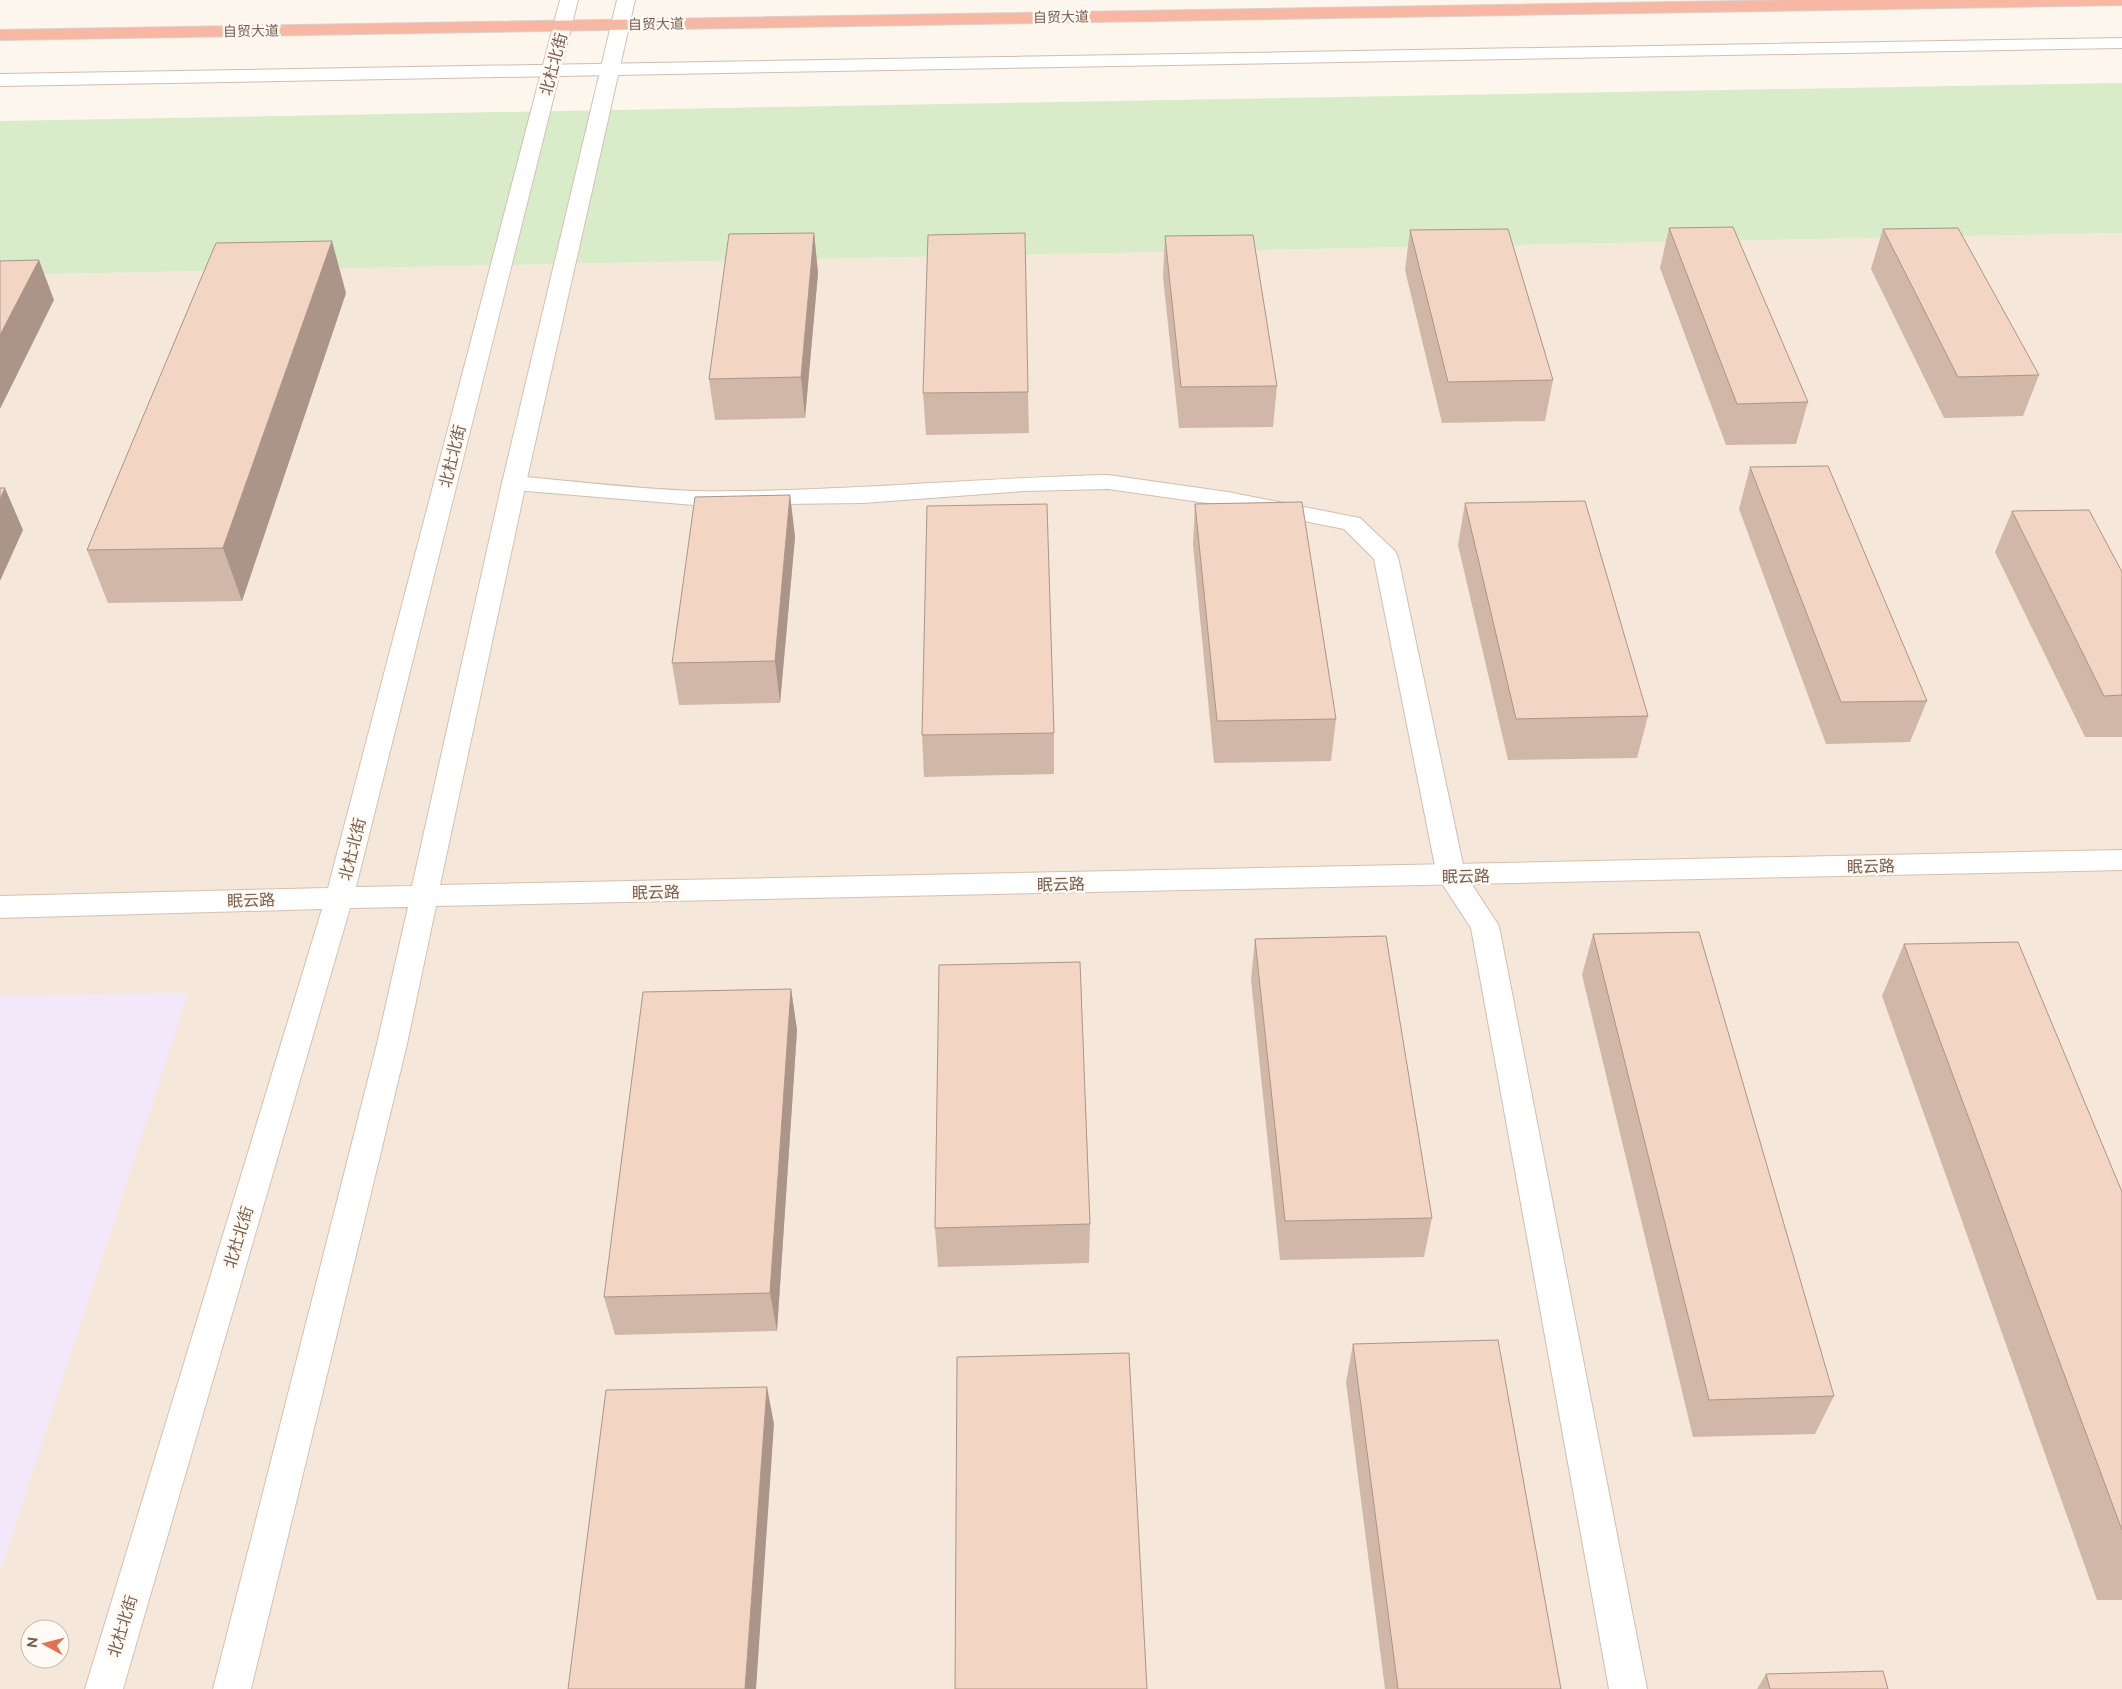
<svg xmlns="http://www.w3.org/2000/svg" width="2122" height="1689" font-family="Raleway,'Noto Sans SC',sans-serif">
	<style>
		.residential { fill: #f5e8da; fill-rule: evenodd }
		.education { fill: #f3e8fa }
		.green { fill: #d8ecc9 }
		.lines { fill: none; stroke-linecap: round; stroke-linejoin: round }
		.street-casing { stroke: #d1beb0; stroke-width: 2 }
		.secondary-casing { stroke: #d6c0b0; stroke-width: 2 }
		.highway-casing { stroke: #dad1cd; stroke-width: 2 }
		.street { fill: #fff; fill-rule: evenodd }
		.secondary { fill: #fff; fill-rule: evenodd }
		.highway { fill: #f7b7a3; fill-rule: evenodd }
		.wall { fill: #d1b7a8 }
		.shaded-wall { fill: #aa9588 }
		.building { fill: #f3d5c3; stroke: #aa9588 }
		.labels { text-anchor: middle; stroke-width: 5; stroke-linejoin: round; paint-order: stroke }
		.far-street-label { font-size: 14px; fill: #7a5c4d; stroke: #fffaf3 }
		.street-label { font-size: 16px; fill: #7a5c4d; stroke: #fffaf3 }
	</style>
	<rect width="100%" height="100%" fill="#fdf6ec"/>
	<path class="residential" d="M 2122,233 L 2122,1689 L 0,1689 L 0,275 ZM 30,1629 L 60,1629 L 60,1659 L 30,1659 Z"/>
	<path class="education" d="M 188,993 L 0,1572 L 0,996 Z"/>
	<path class="green" d="M 2122,83 L 2122,233 L 0,275 L 0,121 Z"/>
	<g class="lines">
		<defs>
			<path id="street" d="M 2122,38 L 2122,48 L 0,86 L 0,74 Z
				M 1108,475 L 1228,492 L 1360,518 L 1395,551 L 1398,557 L 1465,874 L 1499,926 L 1647,1689 L 1609,1689 L 1471,928 L 1437,876 L 1374,559 L 1344,529 L 1228,506 L 1108,489 L 1024,491 L 863,503 L 694,505 L 514,490 L 506,488 L 502,483 L 506,478 L 514,476 C 574,481 635,489 695,491 C 833,493 970,478 1108,475 Z"/>
			<path id="secondary" d="M 560,0 L 578,0 L 356,887 L 412,886 L 502,483 L 617,0 L 635,0 L 526,483 L 440,885 L 2122,850 L 2122,870 L 436,906 L 407,1044 L 251,1689 L 213,1689 L 377,1044 L 408,907 L 350,908 L 123,1689 L 85,1689 L 322,909 L 0,918 L 0,896 L 328,888 Z"/>
			<path id="highway" d="M 1797,0 L 2122,0 L 2122,5 L 0,40 L 0,30 Z"/>
		</defs>
		<use href="#street" class="street-casing"/>
		<use href="#secondary" class="secondary-casing"/>
		<use href="#highway" class="highway-casing"/>
		<use href="#street" class="street"/>
		<use href="#secondary" class="secondary"/>
		<use href="#highway" class="highway"/>
	</g>
	<path class="wall" d="M 1669,228 L 1808,402 L 1796,444 L 1726,445 L 1660,268 Z
		M 1883,229 L 2039,375 L 2023,416 L 1944,418 L 1871,269 Z
		M 1410,230 L 1553,380 L 1545,421 L 1442,423 L 1405,270 Z
		M 814,233 L 818,273 L 805,418 L 715,420 L 709,379 Z
		M 1165,236 L 1277,386 L 1273,427 L 1179,428 L 1163,277 Z
		M 346,293 L 242,601 L 108,603 L 87,550 Z
		M 1028,392 L 1029,433 L 926,435 L 923,393 Z
		M 1750,467 L 1927,701 L 1910,742 L 1826,744 L 1739,509 Z
		M 790,495 L 795,537 L 780,703 L 679,705 L 672,663 Z
		M 1465,503 L 1648,716 L 1637,758 L 1508,760 L 1458,545 Z
		M 1195,504 L 1336,719 L 1331,761 L 1214,763 L 1193,545 Z
		M 2012,511 L 2122,572 L 2122,737 L 2085,737 L 1995,552 Z
		M 1054,733 L 1054,774 L 924,777 L 922,735 Z
		M 1593,934 L 1834,1396 L 1815,1434 L 1693,1437 L 1582,975 Z
		M 1255,939 L 1432,1218 L 1424,1257 L 1280,1260 L 1251,980 Z
		M 1904,944 L 2122,1192 L 2122,1600 L 2097,1600 L 1882,996 Z
		M 791,989 L 797,1030 L 777,1331 L 615,1335 L 604,1297 Z
		M 1090,1224 L 1089,1263 L 938,1267 L 935,1228 Z
		M 1353,1344 L 1561,1689 L 1385,1689 L 1346,1382 Z
		M 1766,1674 L 1888,1689 L 1757,1689 Z"/>
	<path class="shaded-wall" d="M 814,233 L 818,273 L 805,418 L 801,377 Z
		M 332,241 L 346,293 L 242,601 L 223,548 Z
		M 39,260 L 54,300 L 0,409 L 0,335 Z
		M 5,488 L 23,530 L 0,581 L 0,499 Z
		M 790,495 L 795,537 L 780,703 L 775,661 Z
		M 791,989 L 797,1030 L 777,1331 L 770,1293 Z
		M 767,1387 L 774,1424 L 756,1689 L 745,1689 Z"/>
	<path class="building" d="M 1733,227 L 1808,402 L 1737,404 L 1669,228 Z
		M 1958,228 L 2039,375 L 1958,377 L 1883,229 Z
		M 1508,229 L 1553,380 L 1448,382 L 1410,230 Z
		M 814,233 L 801,377 L 709,379 L 729,234 Z
		M 1025,233 L 1028,392 L 923,393 L 928,235 Z
		M 1253,235 L 1277,386 L 1181,387 L 1165,236 Z
		M 332,241 L 223,548 L 87,550 L 216,243 Z
		M 39,260 L 0,335 L 0,261 Z
		M 1828,466 L 1927,701 L 1841,702 L 1750,467 Z
		M 0,488 L 5,488 L 0,499 Z
		M 790,495 L 775,661 L 672,663 L 695,497 Z
		M 1585,501 L 1648,716 L 1516,719 L 1465,503 Z
		M 1302,502 L 1336,719 L 1217,721 L 1195,504 Z
		M 1047,504 L 1054,733 L 922,735 L 927,506 Z
		M 2089,510 L 2122,572 L 2122,695 L 2104,696 L 2012,511 Z
		M 1699,932 L 1834,1396 L 1709,1400 L 1593,934 Z
		M 1386,936 L 1432,1218 L 1285,1221 L 1255,939 Z
		M 2018,942 L 2122,1192 L 2122,1530 L 1904,944 Z
		M 1080,962 L 1090,1224 L 935,1228 L 939,965 Z
		M 791,989 L 770,1293 L 604,1297 L 643,992 Z
		M 1498,1340 L 1561,1689 L 1398,1689 L 1353,1344 Z
		M 1129,1353 L 1147,1689 L 955,1689 L 957,1357 Z
		M 767,1387 L 745,1689 L 568,1689 L 606,1390 Z
		M 1883,1671 L 1888,1689 L 1770,1689 L 1766,1674 Z"/>
	<g class="labels">
		<g class="far-street-label">
			<text transform="translate(1061 17) rotate(-1)" y="5">自贸大道</text>
			<text transform="translate(656 24) rotate(-1)" y="5">自贸大道</text>
			<text transform="translate(251 31) rotate(-1)" y="5">自贸大道</text>
		</g>
		<g class="street-label">
			<text transform="translate(553 64) rotate(-75)" y="6">北杜北街</text>
			<text transform="translate(452 456) rotate(-76)" y="6">北杜北街</text>
			<text transform="translate(352 849) rotate(-76)" y="6">北杜北街</text>
			<text transform="translate(1871 866) rotate(-1)" y="6">眠云路</text>
			<text transform="translate(1466 876) rotate(-1)" y="6">眠云路</text>
			<text transform="translate(1061 884) rotate(-1)" y="6">眠云路</text>
			<text transform="translate(656 892) rotate(-1)" y="6">眠云路</text>
			<text transform="translate(251 900) rotate(-2)" y="6">眠云路</text>
			<text transform="translate(238 1237) rotate(-73)" y="6">北杜北街</text>
			<text transform="translate(122 1626) rotate(-73)" y="6">北杜北街</text>
		</g>
	</g>
	<g transform="translate(45 1644) rotate(277)"><circle r="24" fill="#fffaf3" stroke="#cabbb1"/>
	<path d="M0-4L9 19L0 12L-9 19Z" fill="#e76f51"/>
	<text y="-8" font-size="14" font-weight="bold" text-anchor="middle" fill="#7a5c4d">N</text>
	</g>
</svg>
